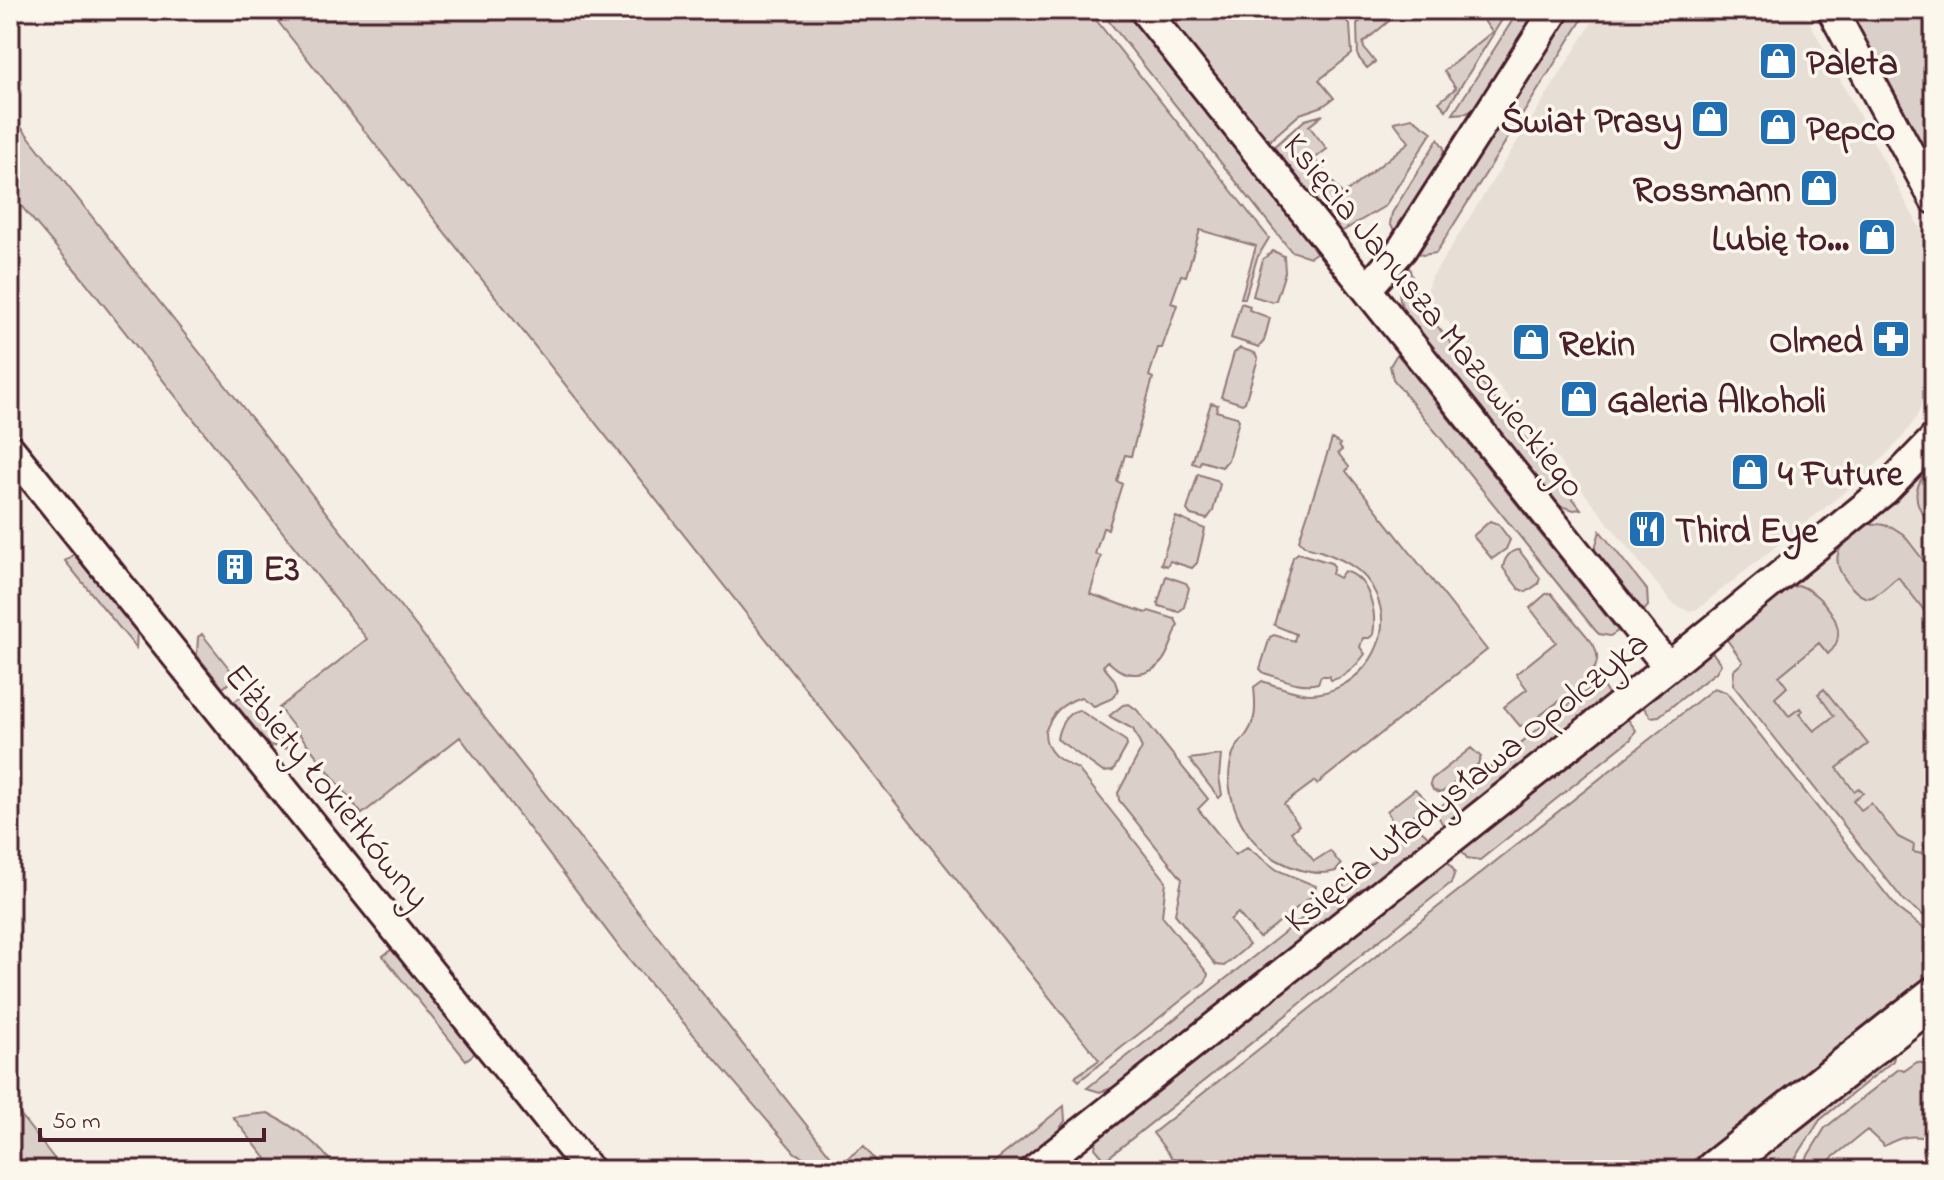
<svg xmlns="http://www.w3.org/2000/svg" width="1944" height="1180" font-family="'Indie Flower',sans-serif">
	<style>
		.built { fill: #e7dfd6 }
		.green { fill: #dbd0c9; stroke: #92787a; stroke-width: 2 }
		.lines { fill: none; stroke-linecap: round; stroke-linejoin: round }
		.street-casing { stroke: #4a1f2b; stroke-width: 34 }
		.secondary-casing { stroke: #4a1f2b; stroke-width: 44 }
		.street { stroke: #fbf7ec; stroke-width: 28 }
		.secondary { stroke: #fbf7ec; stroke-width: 38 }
		.labels { text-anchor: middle; stroke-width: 7; stroke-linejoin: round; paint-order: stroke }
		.poi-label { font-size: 36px; font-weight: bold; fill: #4a1f2b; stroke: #fbf7ec; text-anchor: start }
		.street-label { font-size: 36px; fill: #4a1f2b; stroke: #fbf7ec }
	</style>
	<rect width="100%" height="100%" fill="#f4eee4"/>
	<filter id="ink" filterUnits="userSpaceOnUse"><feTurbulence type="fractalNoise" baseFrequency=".0125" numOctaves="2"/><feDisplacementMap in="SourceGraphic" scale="16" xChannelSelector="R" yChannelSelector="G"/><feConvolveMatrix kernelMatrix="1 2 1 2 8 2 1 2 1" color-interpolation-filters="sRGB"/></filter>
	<g filter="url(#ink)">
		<path class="built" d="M 1600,10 L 1803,10 L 1925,238 L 1934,263 L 1934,376 L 1916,418 L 1903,437 L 1866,475 L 1696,610 L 1688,611 L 1672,603 L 1433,303 L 1428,290 L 1429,282 Z
			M 1934,461 L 1934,903 L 1725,637 L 1892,501 L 1923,474 Z"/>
		<path class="green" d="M 269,10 L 1088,10 L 1269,238 L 1257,258 L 1245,298 L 1241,298 L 1256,246 L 1200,230 L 1186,276 L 1181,275 L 1171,303 L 1177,305 L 1162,348 L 1158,348 L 1149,376 L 1153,378 L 1131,456 L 1125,455 L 1117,481 L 1122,484 L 1108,529 L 1103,528 L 1095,554 L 1101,556 L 1090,594 L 1146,613 L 1149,611 L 1175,619 L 1178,625 C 1170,647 1165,673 1136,674 C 1123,674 1116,669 1108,661 L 1103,666 L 1114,679 L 1118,690 L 1113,698 L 1094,706 L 1081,697 C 1061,704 1053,712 1045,732 C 1045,753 1060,761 1078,769 L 1166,881 L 1162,916 L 1208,974 L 1206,981 L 1079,1081 L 1075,1077 L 1099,1060 L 1095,1055 Z
			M 1100,10 L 1124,10 L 1317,252 L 1310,257 L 1291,251 Z
			M 1164,10 L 1338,10 L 1350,25 L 1352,54 L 1319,80 L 1334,98 L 1323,106 L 1300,114 L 1268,142 Z
			M 1375,10 L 1402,10 L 1363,43 L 1364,48 L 1375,62 L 1367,68 L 1358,57 L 1357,24 Z
			M 1483,10 L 1508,10 L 1446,110 L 1439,102 L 1456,88 L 1444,71 L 1492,32 L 1479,14 Z
			M 1519,10 L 1538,10 L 1480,102 L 1467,113 L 1453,114 Z
			M 1572,10 L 1588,10 L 1436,253 L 1422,255 L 1419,253 Z
			M 1850,10 L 1934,10 L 1934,170 Z
			M 10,113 L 446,664 L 485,718 L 838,1165 L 864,1146 L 883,1170 L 841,1170 L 838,1166 L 812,1162 L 795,1153 L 623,952 L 460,737 L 362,814 L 279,708 L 367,639 L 84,280 L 10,193 Z
			M 1323,115 L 1309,126 L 1327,149 L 1314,159 L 1343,195 L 1409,142 L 1394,122 L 1412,118 L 1432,132 L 1385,206 L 1341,232 L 1272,148 L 1305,120 Z
			M 1438,139 L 1444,148 L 1442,161 L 1397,233 L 1390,224 L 1392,213 Z
			M 1273,251 L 1284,256 L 1285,272 L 1276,300 L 1272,302 L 1253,296 L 1263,259 Z
			M 1409,267 L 1420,304 L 1581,509 L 1574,510 L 1560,506 L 1407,316 C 1396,299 1397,284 1409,267 Z
			M 1241,303 L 1250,306 L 1249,310 L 1270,318 L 1264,341 L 1259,347 L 1231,338 Z
			M 1240,348 L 1255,353 L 1258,359 L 1245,402 L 1242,404 L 1221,397 L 1234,353 Z
			M 1397,354 L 1618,631 L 1610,636 L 1599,634 L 1595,630 L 1393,379 L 1390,366 Z
			M 1211,403 L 1218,405 L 1216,411 L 1237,417 L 1239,420 L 1228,460 L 1222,467 L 1201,461 L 1199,465 L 1192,463 Z
			M 1332,439 L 1340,444 L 1339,446 L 1342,450 L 1338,453 L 1349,467 L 1346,471 L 1487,650 L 1317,784 L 1315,781 L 1284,804 L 1299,825 L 1291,832 L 1314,861 L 1330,851 L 1341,865 L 1336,871 C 1316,877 1296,870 1277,860 C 1243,842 1220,792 1233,754 C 1235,748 1239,744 1243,739 C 1257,722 1256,708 1254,687 L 1262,681 C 1277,686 1294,693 1310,694 C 1353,694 1392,648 1380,606 C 1372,574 1349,561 1320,551 C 1311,549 1304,547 1299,540 Z
			M 1934,461 L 1934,518 L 1929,522 C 1908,498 1916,483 1934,461 Z
			M 1198,474 L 1216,480 L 1220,484 L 1213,511 L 1207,519 L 1191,515 L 1187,510 Z
			M 1176,517 L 1205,529 L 1197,563 L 1192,568 L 1170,561 L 1167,566 L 1161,564 Z
			M 1490,521 L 1498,524 L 1510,540 L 1506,549 L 1492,559 L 1473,536 Z
			M 1879,524 L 1892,527 L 1903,534 L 1934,574 L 1934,623 L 1898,577 C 1890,583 1881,593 1872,597 C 1860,602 1839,575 1838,564 C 1835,550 1845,540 1855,532 C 1863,526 1868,523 1879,524 Z
			M 1600,531 L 1647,590 L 1648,606 L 1643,612 L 1594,552 Z
			M 1519,550 L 1540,578 L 1538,584 L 1526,592 L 1519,589 L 1503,568 C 1504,559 1510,550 1519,550 Z
			M 1298,553 L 1331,563 L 1334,566 L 1332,574 L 1339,578 L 1344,571 C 1370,577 1377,612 1373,635 L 1369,638 L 1363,638 L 1360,647 L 1365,654 C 1357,665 1345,678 1331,680 L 1329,676 L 1321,676 L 1318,683 C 1301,688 1281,678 1264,673 L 1260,669 L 1270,637 L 1274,635 L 1294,641 L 1296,634 L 1274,625 L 1293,557 Z
			M 74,554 L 137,632 L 136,648 L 65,561 Z
			M 1166,576 L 1186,583 L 1189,588 L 1184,607 L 1179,612 L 1159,606 L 1158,603 Z
			M 1801,586 C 1824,596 1854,632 1828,654 L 1819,643 L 1779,676 L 1787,687 L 1775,698 L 1789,716 L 1800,708 L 1802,711 L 1799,714 L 1814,731 L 1834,716 L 1818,694 L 1824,689 L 1868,744 L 1837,768 L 1854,791 L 1859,788 L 1863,793 L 1853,800 L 1861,810 L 1871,803 L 1898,837 L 1914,845 L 1913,852 L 1922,854 L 1923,847 L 1934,848 L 1934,923 L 1904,901 L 1733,685 L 1734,670 L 1743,662 L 1725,637 L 1788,587 Z
			M 1551,593 L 1591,641 C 1596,648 1599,656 1596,665 C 1593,678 1543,713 1530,723 L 1520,726 L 1504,707 L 1527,689 L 1516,674 L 1556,642 L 1530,608 L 1546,594 Z
			M 202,634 L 232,672 L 231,681 L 223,688 L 197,655 L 198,637 Z
			M 1710,649 L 1721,664 L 1716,672 L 1659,716 L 1651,717 L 1641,704 Z
			M 1595,684 L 1604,688 L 1609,696 L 1444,827 L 1437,814 L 1440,807 Z
			M 1714,688 L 1726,692 L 1898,909 L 1934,936 L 1934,970 L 1681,1170 L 1181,1170 L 1153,1133 Z
			M 244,694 L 248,695 L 289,749 L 269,745 L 234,702 Z
			M 1129,704 L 1137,710 L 1208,799 L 1198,809 L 1235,855 L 1247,847 L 1277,870 L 1316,886 L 1313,895 L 1259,938 L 1238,913 L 1230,920 L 1249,945 L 1224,966 L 1216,965 L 1175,914 L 1182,879 L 1119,800 L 1118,793 L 1142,748 L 1133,729 L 1109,716 L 1123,705 Z
			M 1079,710 L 1126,741 L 1127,746 L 1113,771 L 1103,772 L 1057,739 C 1059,726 1066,713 1079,710 Z
			M 1626,717 L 1636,730 L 1631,739 L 1480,860 L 1467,858 L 1460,848 Z
			M 1471,748 L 1481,757 L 1478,764 L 1444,791 L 1440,793 L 1433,790 L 1430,783 L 1432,779 Z
			M 1221,755 L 1219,777 L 1222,795 L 1219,798 L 1189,759 Z
			M 1415,789 L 1425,799 L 1425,806 L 1401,825 L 1394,824 L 1387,811 Z
			M 1418,827 L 1430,838 L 1118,1086 L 1100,1092 L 1087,1088 Z
			M 1446,859 L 1455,872 L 1451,883 L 1105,1160 L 1095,1148 L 1097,1138 Z
			M 392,949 L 475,1053 L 466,1060 L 383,956 Z
			M 1889,1052 L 1894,1057 L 1893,1061 L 1820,1120 L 1788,1170 L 1740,1170 Z
			M 1917,1062 L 1930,1065 L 1934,1070 L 1934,1141 C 1916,1133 1901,1136 1884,1146 L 1867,1130 L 1817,1170 L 1799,1170 L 1825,1128 L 1899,1069 L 1904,1071 Z
			M 10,1102 L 63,1170 L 10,1170 Z
			M 1064,1106 L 1065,1121 L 1055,1135 L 1012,1170 L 984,1170 Z
			M 268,1113 C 296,1128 319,1143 337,1170 L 275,1170 L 233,1117 Z"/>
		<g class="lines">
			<defs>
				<path id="street" d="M 1144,10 L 1668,667
					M 1832,10 L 1934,199
					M 1367,289 L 1402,249 L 1555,10
					M 10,449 L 589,1170
					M 1034,1170 L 1668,667 L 1884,491 L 1934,439"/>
				<path id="secondary" d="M 1715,1170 L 1934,997"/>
			</defs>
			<use href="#street" class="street-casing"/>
			<use href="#secondary" class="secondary-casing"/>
			<use href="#street" class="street"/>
			<use href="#secondary" class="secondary"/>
		</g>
	</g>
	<defs>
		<symbol id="shop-square" viewBox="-11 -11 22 22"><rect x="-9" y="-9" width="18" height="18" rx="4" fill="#1f6fb2" stroke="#fbf7ec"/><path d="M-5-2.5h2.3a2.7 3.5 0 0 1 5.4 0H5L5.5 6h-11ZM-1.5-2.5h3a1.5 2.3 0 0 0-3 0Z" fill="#fff"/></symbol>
		<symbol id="pharmacy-square" viewBox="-11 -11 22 22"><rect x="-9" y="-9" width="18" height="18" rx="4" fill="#1f6fb2" stroke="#fbf7ec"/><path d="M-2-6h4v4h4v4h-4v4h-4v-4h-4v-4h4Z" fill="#fff"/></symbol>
		<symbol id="restaurant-square" viewBox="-11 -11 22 22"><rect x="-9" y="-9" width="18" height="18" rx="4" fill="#1f6fb2" stroke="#fbf7ec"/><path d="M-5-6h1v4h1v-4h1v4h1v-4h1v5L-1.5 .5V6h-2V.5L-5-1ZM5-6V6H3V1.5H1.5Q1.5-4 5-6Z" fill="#fff"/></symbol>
		<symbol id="building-square" viewBox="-11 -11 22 22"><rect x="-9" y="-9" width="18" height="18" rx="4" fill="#1f6fb2" stroke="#fbf7ec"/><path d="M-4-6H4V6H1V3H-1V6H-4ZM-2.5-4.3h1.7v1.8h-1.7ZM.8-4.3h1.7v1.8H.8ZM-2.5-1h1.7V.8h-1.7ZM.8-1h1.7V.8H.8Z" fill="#fff"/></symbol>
	</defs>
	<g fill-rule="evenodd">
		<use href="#shop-square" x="1756" y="39" width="44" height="44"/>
		<use href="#shop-square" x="1688" y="97" width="44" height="44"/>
		<use href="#shop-square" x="1756" y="105" width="44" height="44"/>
		<use href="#shop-square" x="1797" y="166" width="44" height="44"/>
		<use href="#shop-square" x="1855" y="215" width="44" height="44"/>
		<use href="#pharmacy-square" x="1869" y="317" width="44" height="44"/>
		<use href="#shop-square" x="1509" y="320" width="44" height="44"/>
		<use href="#shop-square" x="1557" y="377" width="44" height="44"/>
		<use href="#shop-square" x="1728" y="450" width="44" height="44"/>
		<use href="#restaurant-square" x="1625" y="507" width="44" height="44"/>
		<use href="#building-square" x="213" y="545" width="44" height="44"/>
	</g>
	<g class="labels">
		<g class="poi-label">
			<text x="1806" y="74">Paleta</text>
			<text x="1682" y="132" text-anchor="end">Świat Prasy</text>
			<text x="1806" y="140">Pepco</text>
			<text x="1791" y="201" text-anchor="end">Rossmann</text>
			<text x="1849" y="250" text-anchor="end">Lubię to...</text>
			<text x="1863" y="352" text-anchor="end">Olmed</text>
			<text x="1559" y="355">Rekin</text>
			<text x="1607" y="412">Galeria Alkoholi</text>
			<text x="1778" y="485">4 Future</text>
			<text x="1675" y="542">Third Eye</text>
			<text x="263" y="580">E3</text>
		</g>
		<g class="street-label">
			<text transform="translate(1436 314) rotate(51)" y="13">Księcia Janusza Mazowieckiego</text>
			<text transform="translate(1465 780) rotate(-39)" y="13">Księcia Władysława Opolczyka</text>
			<text transform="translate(329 785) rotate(51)" y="13">Elżbiety Łokietkówny</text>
		</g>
	</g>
	<rect width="1944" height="1180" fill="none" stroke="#fbf7ec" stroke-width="40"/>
	<rect x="20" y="20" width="1904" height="1140" fill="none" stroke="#4a1f2b" stroke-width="3" filter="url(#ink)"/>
	<path d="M40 1128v12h224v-12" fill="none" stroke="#4a1f2b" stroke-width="4"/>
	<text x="52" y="1128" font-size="24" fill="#4a1f2b" stroke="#fbf7ec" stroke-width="6" paint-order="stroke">50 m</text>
</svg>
